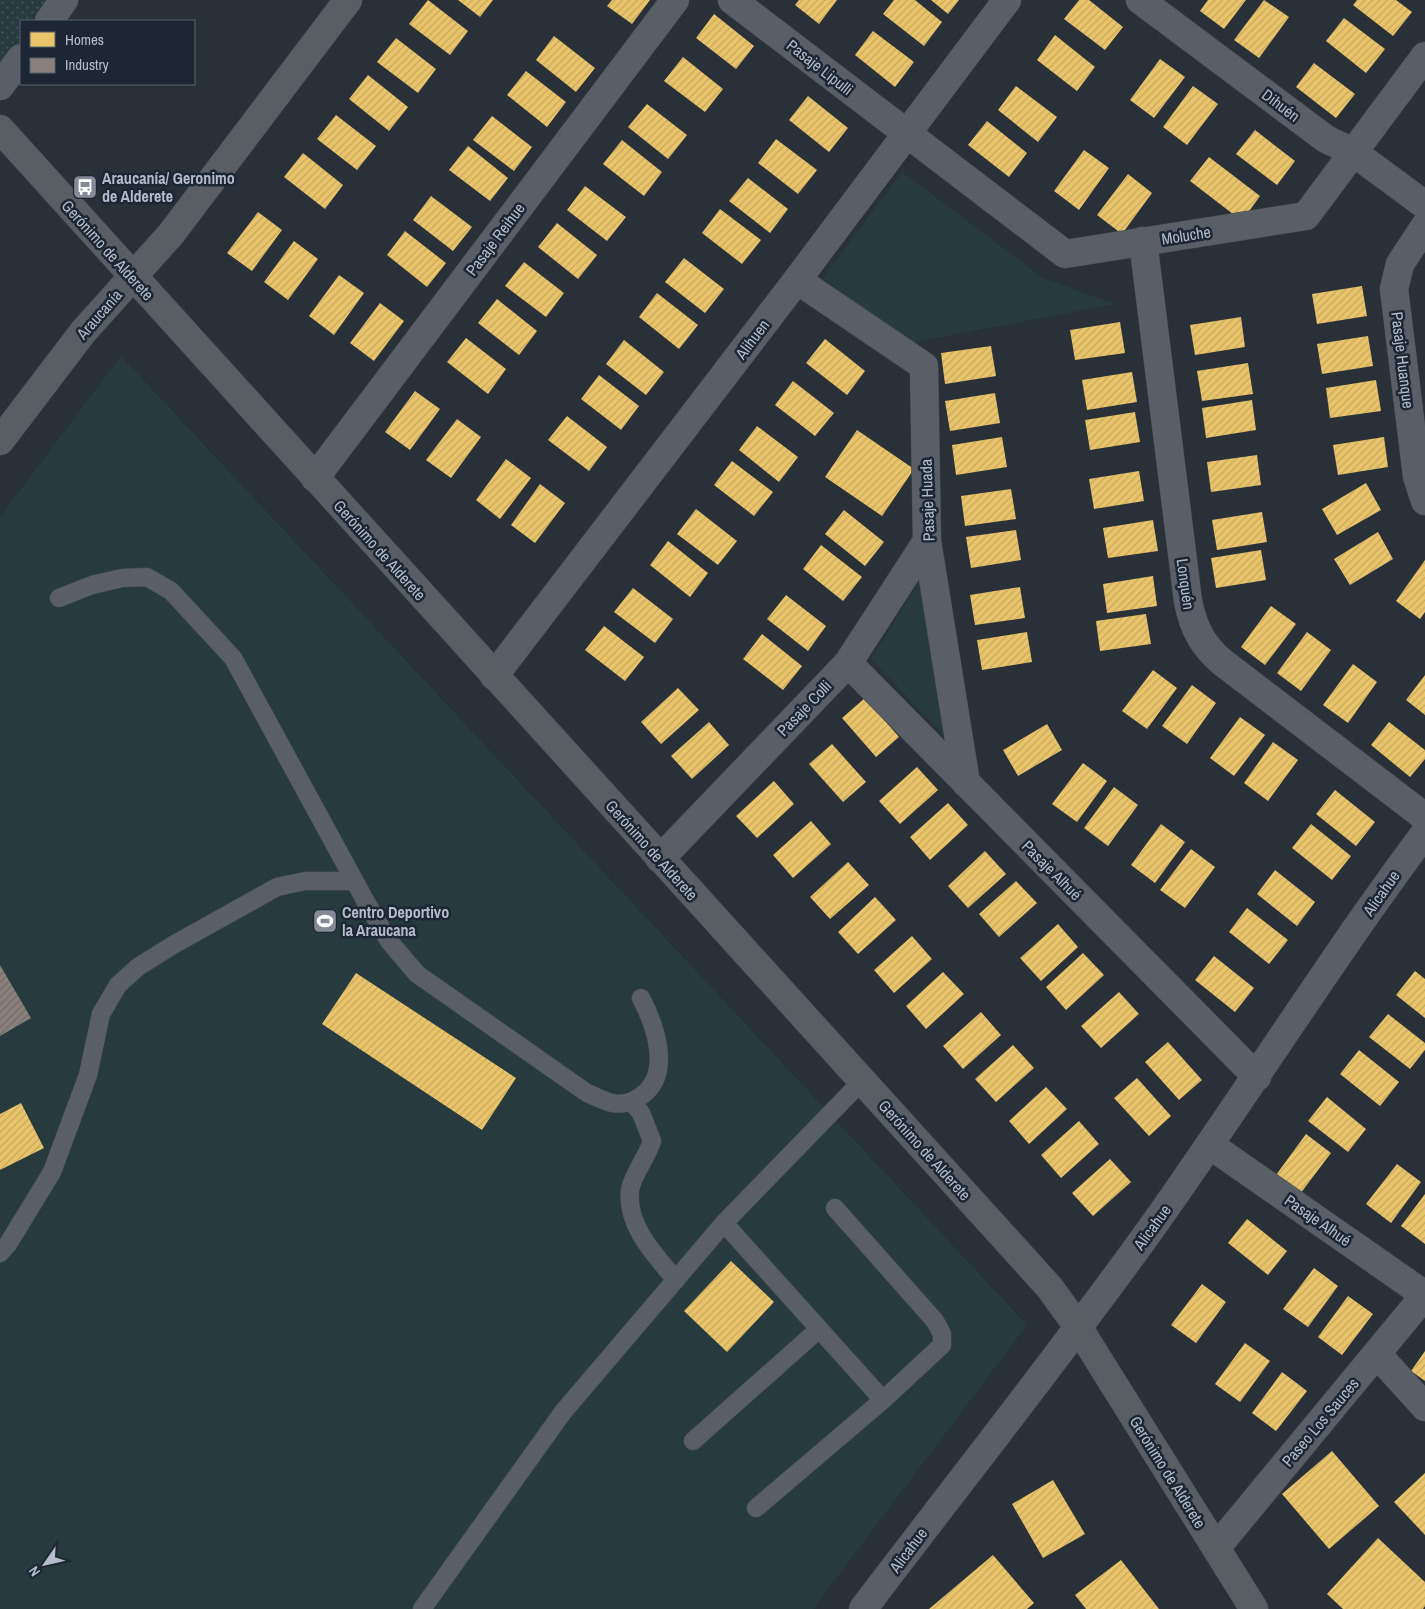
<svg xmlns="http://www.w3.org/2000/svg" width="1425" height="1609" font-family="'Archivo Narrow',sans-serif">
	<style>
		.grass { fill: #273a3e }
		.park { fill: url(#park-dots) }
		.homes { fill: url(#homes-hatch) }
		.industry { fill: url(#industry-hatch) }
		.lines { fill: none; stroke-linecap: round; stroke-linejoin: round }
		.lane-casing { stroke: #484c53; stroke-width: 19 }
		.street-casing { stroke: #484c53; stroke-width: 29 }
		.secondary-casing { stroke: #484c53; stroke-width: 29 }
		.lane { stroke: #5a5e66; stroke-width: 18 }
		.street { stroke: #5a5e66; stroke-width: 28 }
		.secondary { stroke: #595d64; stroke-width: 28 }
		.labels { text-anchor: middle; stroke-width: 5; stroke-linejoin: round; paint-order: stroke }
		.street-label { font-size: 16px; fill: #b4bcc9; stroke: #1d2633 }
		.poi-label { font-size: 16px; font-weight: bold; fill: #b4bcc9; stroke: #1d2633; text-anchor: start }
	</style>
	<defs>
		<pattern id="park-dots" width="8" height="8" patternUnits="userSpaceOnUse" patternTransform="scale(1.25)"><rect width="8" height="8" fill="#273a3e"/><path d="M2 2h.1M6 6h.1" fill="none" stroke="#445559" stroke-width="1.8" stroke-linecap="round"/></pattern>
		<pattern id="homes-hatch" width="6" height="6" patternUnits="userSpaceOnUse" patternTransform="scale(1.25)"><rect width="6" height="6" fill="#e9c46a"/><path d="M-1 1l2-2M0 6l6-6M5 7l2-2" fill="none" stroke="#c5a861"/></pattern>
		<pattern id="industry-hatch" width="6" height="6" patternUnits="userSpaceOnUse" patternTransform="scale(1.25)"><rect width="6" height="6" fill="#8a817c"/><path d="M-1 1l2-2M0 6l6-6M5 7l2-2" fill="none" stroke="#716b69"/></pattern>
	</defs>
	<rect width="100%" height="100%" fill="#2a3038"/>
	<path class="grass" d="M 902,172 L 1043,278 L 1115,304 L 910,343 L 823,278 Z
		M 121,356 L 1027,1325 L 813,1609 L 0,1609 L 0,517 Z
		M 920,580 L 945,736 L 871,659 Z"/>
	<path class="park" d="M 0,0 L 57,0 L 41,21 L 21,21 L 21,48 L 0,76 Z"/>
	<path class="homes" d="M 428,0 L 468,31 L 450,55 L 409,24 Z
		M 458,0 L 493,0 L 480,17 Z
		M 612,0 L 650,0 L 632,24 L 607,6 Z
		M 799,0 L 837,0 L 819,24 L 795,5 Z
		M 894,0 L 915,0 L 942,22 L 924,46 L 883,14 Z
		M 931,0 L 959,0 L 948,14 Z
		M 1079,0 L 1089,0 L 1123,27 L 1105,50 L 1064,19 Z
		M 1208,0 L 1246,0 L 1224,29 L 1200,11 Z
		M 1264,0 L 1289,17 L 1259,58 L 1234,40 Z
		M 1357,0 L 1396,0 L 1412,12 L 1393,36 L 1353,5 Z
		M 714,14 L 754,46 L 736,69 L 696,38 Z
		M 1344,18 L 1385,49 L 1366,73 L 1326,41 Z
		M 873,31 L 914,62 L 895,87 L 855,55 Z
		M 1055,35 L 1095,67 L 1077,91 L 1037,60 Z
		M 554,36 L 595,68 L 576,92 L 536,60 Z
		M 396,38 L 436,69 L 418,93 L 377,62 Z
		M 683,57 L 723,89 L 705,112 L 664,81 Z
		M 1160,59 L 1185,77 L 1154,118 L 1130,100 Z
		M 1314,63 L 1355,94 L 1336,118 L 1296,87 Z
		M 526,71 L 566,102 L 547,127 L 507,95 Z
		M 368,75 L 408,107 L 389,131 L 349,99 Z
		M 1016,86 L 1057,117 L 1038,142 L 998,110 Z
		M 1193,86 L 1218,104 L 1187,145 L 1163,127 Z
		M 808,96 L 848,128 L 829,152 L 789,120 Z
		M 647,104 L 687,135 L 668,159 L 628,127 Z
		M 336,115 L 376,146 L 357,170 L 317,139 Z
		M 492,116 L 532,147 L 514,171 L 473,140 Z
		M 987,121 L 1027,153 L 1009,177 L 968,145 Z
		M 1255,130 L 1295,161 L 1277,185 L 1236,154 Z
		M 776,139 L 817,170 L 798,194 L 758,163 Z
		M 622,140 L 662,172 L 644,196 L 603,164 Z
		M 468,146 L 508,178 L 490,201 L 449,170 Z
		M 1084,150 L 1109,168 L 1079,210 L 1054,191 Z
		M 303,153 L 343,185 L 325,209 L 284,177 Z
		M 1209,157 L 1260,196 L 1242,221 L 1190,181 Z
		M 1128,174 L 1152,193 L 1122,234 L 1097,215 Z
		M 748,178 L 788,209 L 770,233 L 729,201 Z
		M 585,186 L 626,217 L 607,241 L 567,210 Z
		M 431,196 L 472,227 L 453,251 L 413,220 Z
		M 720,209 L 761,240 L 742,264 L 702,233 Z
		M 258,212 L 282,230 L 252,271 L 227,253 Z
		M 557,223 L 597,255 L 578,279 L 538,247 Z
		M 405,231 L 446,263 L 427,287 L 387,255 Z
		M 294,241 L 318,259 L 288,300 L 264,282 Z
		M 684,258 L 724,289 L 705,313 L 665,282 Z
		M 524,262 L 564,293 L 546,317 L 505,286 Z
		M 339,275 L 364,293 L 334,335 L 309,316 Z
		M 1362,286 L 1367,316 L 1317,324 L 1312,294 Z
		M 657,293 L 698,325 L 679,349 L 639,317 Z
		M 497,299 L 537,331 L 519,355 L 478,323 Z
		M 380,303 L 404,321 L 374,361 L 350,343 Z
		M 1241,317 L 1245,347 L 1195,355 L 1190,325 Z
		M 1120,322 L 1125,353 L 1075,360 L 1070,330 Z
		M 1368,336 L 1373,366 L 1322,374 L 1317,344 Z
		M 466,338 L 506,369 L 488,394 L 447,362 Z
		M 825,339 L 865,371 L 847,395 L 806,363 Z
		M 624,340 L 664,372 L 646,395 L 606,364 Z
		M 991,346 L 996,376 L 945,384 L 941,353 Z
		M 1248,363 L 1253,394 L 1202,401 L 1197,371 Z
		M 1132,372 L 1137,402 L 1087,410 L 1082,380 Z
		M 599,375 L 639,406 L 621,430 L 581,399 Z
		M 1376,380 L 1381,411 L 1330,418 L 1326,388 Z
		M 793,381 L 834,413 L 815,436 L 775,405 Z
		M 415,391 L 440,409 L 410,450 L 385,432 Z
		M 995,393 L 1000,423 L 950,431 L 945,401 Z
		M 1252,400 L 1256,430 L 1206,438 L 1202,408 Z
		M 1135,412 L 1140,442 L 1090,450 L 1085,420 Z
		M 567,416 L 607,447 L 589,471 L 548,440 Z
		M 457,419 L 481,437 L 451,478 L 426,460 Z
		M 757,426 L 798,457 L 779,482 L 739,450 Z
		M 857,430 L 914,469 L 882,516 L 825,477 Z
		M 1002,437 L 1007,467 L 956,475 L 952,445 Z
		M 1384,437 L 1388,467 L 1338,475 L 1333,445 Z
		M 1257,455 L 1261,485 L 1211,492 L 1207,462 Z
		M 506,459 L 531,478 L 500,519 L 476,500 Z
		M 732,461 L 773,492 L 754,516 L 714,485 Z
		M 1139,471 L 1144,501 L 1094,509 L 1089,479 Z
		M 1366,483 L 1381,510 L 1337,535 L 1322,509 Z
		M 540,484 L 565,503 L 535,543 L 511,525 Z
		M 1011,489 L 1016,519 L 965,526 L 961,496 Z
		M 696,509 L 737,541 L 718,565 L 677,534 Z
		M 844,510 L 884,542 L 865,566 L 825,534 Z
		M 1262,512 L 1267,542 L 1217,550 L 1212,520 Z
		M 1153,520 L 1158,551 L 1108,558 L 1103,528 Z
		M 1016,530 L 1021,560 L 971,568 L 966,537 Z
		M 1378,532 L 1393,559 L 1350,585 L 1334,559 Z
		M 668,541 L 708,573 L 690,597 L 650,565 Z
		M 821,545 L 862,577 L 843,601 L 803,569 Z
		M 1261,550 L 1266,580 L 1216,588 L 1211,558 Z
		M 1425,560 L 1425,612 L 1420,619 L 1396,601 Z
		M 1153,576 L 1157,606 L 1107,613 L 1103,584 Z
		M 1020,587 L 1025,618 L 975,625 L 970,595 Z
		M 633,588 L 673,619 L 655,643 L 614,612 Z
		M 786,595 L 826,626 L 808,651 L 767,619 Z
		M 1271,606 L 1296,624 L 1265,665 L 1241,647 Z
		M 1146,614 L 1151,644 L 1100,651 L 1096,621 Z
		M 604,626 L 644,657 L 625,681 L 585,650 Z
		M 1027,632 L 1032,662 L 982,670 L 977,640 Z
		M 1307,632 L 1331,650 L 1301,691 L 1277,673 Z
		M 762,634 L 802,666 L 783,690 L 743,659 Z
		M 1353,664 L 1377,682 L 1348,723 L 1323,705 Z
		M 1153,670 L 1177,688 L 1147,729 L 1122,711 Z
		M 1425,675 L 1425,715 L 1406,700 Z
		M 1192,685 L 1216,703 L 1187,744 L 1162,726 Z
		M 678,688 L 699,710 L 661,744 L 641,722 Z
		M 865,698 L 899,737 L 876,757 L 842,718 Z
		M 1240,717 L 1265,735 L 1234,776 L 1210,758 Z
		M 709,722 L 729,745 L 692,779 L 671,756 Z
		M 1389,722 L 1425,750 L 1425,759 L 1410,777 L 1371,745 Z
		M 1047,724 L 1062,750 L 1018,776 L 1003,750 Z
		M 1273,742 L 1298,760 L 1268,801 L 1244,783 Z
		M 832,744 L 866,782 L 843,802 L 809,764 Z
		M 1083,763 L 1107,781 L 1077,822 L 1052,804 Z
		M 917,767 L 938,790 L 900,824 L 879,801 Z
		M 774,781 L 794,804 L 757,838 L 736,816 Z
		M 1114,787 L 1138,805 L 1108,846 L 1084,828 Z
		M 1335,790 L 1375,822 L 1356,846 L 1316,814 Z
		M 948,803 L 968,825 L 930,860 L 910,837 Z
		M 811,821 L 831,844 L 793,878 L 773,855 Z
		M 1161,824 L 1185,842 L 1155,883 L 1131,865 Z
		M 1311,824 L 1351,856 L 1332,880 L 1292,848 Z
		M 1191,849 L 1215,867 L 1185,908 L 1160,890 Z
		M 985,851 L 1006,874 L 968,908 L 948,886 Z
		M 848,862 L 869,885 L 830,919 L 810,897 Z
		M 1275,870 L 1315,902 L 1297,926 L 1257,894 Z
		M 1016,881 L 1037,903 L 999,937 L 979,914 Z
		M 875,897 L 896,920 L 858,954 L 838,932 Z
		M 1247,908 L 1288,940 L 1269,964 L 1229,932 Z
		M 1058,924 L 1078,947 L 1041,981 L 1020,958 Z
		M 912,936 L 932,959 L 894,993 L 874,970 Z
		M 1083,953 L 1104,975 L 1066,1010 L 1046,987 Z
		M 1214,956 L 1254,988 L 1235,1012 L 1195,980 Z
		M 1415,971 L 1425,979 L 1425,1018 L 1396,995 Z
		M 943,972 L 964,994 L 926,1029 L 906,1006 Z
		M 356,973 L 516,1078 L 482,1130 L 322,1024 Z
		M 1119,992 L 1139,1014 L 1101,1048 L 1081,1026 Z
		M 981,1012 L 1001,1035 L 963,1069 L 943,1046 Z
		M 1388,1014 L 1425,1043 L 1425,1050 L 1410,1069 L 1369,1037 Z
		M 1168,1042 L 1202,1080 L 1179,1100 L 1145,1062 Z
		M 1013,1045 L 1034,1068 L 996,1102 L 975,1079 Z
		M 1359,1050 L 1399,1082 L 1380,1106 L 1340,1074 Z
		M 1137,1078 L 1171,1116 L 1149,1136 L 1114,1098 Z
		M 1046,1087 L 1067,1109 L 1029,1144 L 1009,1121 Z
		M 1327,1097 L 1366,1129 L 1348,1152 L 1308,1121 Z
		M 21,1103 L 44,1148 L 0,1170 L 0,1114 Z
		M 1079,1121 L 1099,1144 L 1061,1178 L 1041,1155 Z
		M 1306,1134 L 1331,1153 L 1300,1194 L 1276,1175 Z
		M 1110,1159 L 1131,1182 L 1093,1216 L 1072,1193 Z
		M 1397,1164 L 1421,1182 L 1391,1223 L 1366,1204 Z
		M 1425,1194 L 1425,1244 L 1401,1226 Z
		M 1247,1219 L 1287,1251 L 1268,1275 L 1228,1243 Z
		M 731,1261 L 774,1302 L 727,1352 L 684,1311 Z
		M 1314,1268 L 1338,1286 L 1308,1327 L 1283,1309 Z
		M 1202,1284 L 1226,1302 L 1196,1343 L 1171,1325 Z
		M 1348,1296 L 1373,1314 L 1342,1355 L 1318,1337 Z
		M 1245,1343 L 1270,1361 L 1240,1402 L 1215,1384 Z
		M 1425,1351 L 1425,1381 L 1411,1371 Z
		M 1282,1372 L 1307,1391 L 1276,1431 L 1252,1413 Z
		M 1332,1451 L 1379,1506 L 1329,1549 L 1282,1494 Z
		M 1425,1473 L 1425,1535 L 1394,1502 Z
		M 1053,1480 L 1085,1534 L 1043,1558 L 1012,1504 Z
		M 1378,1538 L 1425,1582 L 1425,1606 L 1423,1609 L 1343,1609 L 1327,1594 Z
		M 993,1555 L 1034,1603 L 1027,1609 L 929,1609 Z
		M 1121,1560 L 1159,1609 L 1086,1609 L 1075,1595 Z"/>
	<path class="industry" d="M 0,965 L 31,1018 L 0,1036 Z"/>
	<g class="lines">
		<defs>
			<path id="lane" d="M 59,598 L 92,585 L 122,578 L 147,577 L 171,591 L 233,658 L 366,902 L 389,941 L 417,974 L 587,1093 C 595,1096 603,1101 612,1103 C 622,1105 633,1102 641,1096 C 673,1074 655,1025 641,998
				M 632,1102 L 641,1113 L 652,1141 C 647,1158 633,1173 630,1190 C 626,1226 655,1255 676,1280
				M 724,1223 L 883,1400
				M 0,1253 L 8,1244 L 52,1172 L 88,1075 L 101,1014 L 118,985 L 138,967 L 173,945 L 277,887 L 305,881 L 354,881
				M 693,1441 L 819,1329
				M 756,1508 L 883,1400 L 942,1345 L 942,1334 L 935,1321 L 835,1208
				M 422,1609 L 563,1412 L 724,1223 L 862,1081"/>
			<path id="street" d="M 732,0 L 1065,254 L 1306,216 L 1425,56
				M 1140,0 L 1326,139 L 1353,152 L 1425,205
				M 49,21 L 64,0
				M 0,86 L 21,58
				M 1425,226 L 1400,264 L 1394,289 L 1417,476 L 1425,501
				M 1143,241 L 1188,601 C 1193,627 1202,645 1222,662 L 1425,817
				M 797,280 L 924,366 L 927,541 L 966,783
				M 315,478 L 675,0
				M 848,663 L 1257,1077
				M 494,676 L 797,280 L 1007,0
				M 660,859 L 848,663 L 927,541
				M 1210,1145 L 1425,1295
				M 1377,1354 L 1425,1407
				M 1216,1548 L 1425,1295
				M 863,1609 C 957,1485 1054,1363 1145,1237 C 1241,1103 1327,964 1425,833"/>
			<path id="secondary" d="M 0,129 L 1050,1288 L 1078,1327 L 1254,1609
				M 0,441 L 83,332 L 171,234 L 348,0"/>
		</defs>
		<use href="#lane" class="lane-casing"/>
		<use href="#street" class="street-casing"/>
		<use href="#secondary" class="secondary-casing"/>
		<use href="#lane" class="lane"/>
		<use href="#street" class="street"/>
		<use href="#secondary" class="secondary"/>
	</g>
	<defs>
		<symbol id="bus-square" viewBox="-11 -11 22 22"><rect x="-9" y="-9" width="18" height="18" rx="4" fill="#848b96" stroke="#1d2633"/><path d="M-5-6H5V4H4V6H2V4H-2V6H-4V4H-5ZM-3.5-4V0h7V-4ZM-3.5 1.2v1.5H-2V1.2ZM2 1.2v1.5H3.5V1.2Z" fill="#fff"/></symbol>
		<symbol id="stadium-square" viewBox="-11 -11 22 22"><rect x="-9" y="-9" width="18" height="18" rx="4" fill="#848b96" stroke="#1d2633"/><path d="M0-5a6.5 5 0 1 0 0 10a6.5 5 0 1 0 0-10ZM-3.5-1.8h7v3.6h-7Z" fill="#fff"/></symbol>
	</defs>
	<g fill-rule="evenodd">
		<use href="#bus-square" x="71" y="173" width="28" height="28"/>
		<use href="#stadium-square" x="311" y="907" width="28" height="28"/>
	</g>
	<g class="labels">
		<g class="street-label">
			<text transform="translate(820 67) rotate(38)" y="6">Pasaje Lipulli</text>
			<text transform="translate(1281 105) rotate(37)" y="6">Dihuén</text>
			<text transform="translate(1186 235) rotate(-9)" y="6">Moluche</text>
			<text transform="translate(495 239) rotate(-53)" y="6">Pasaje Reihue</text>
			<text transform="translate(108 250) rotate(48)" y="6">Gerónimo de Alderete</text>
			<text transform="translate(99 314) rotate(-49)" y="6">Araucanía</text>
			<text transform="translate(752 339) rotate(-53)" y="6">Alihuen</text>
			<text transform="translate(1403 360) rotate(83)" y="6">Pasaje Huanque</text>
			<text transform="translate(927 500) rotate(-92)" y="6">Pasaje Huada</text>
			<text transform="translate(380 550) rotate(48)" y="6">Gerónimo de Alderete</text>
			<text transform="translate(1186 584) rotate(82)" y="6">Lonquén</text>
			<text transform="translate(804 708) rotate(-46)" y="6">Pasaje Colli</text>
			<text transform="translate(652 850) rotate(48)" y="6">Gerónimo de Alderete</text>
			<text transform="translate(1052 870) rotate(45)" y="6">Pasaje Alhué</text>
			<text transform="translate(1381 893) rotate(-55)" y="6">Alicahue</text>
			<text transform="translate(925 1150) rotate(48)" y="6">Gerónimo de Alderete</text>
			<text transform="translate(1318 1220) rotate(35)" y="6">Pasaje Alhué</text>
			<text transform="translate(1152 1227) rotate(-54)" y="6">Alicahue</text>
			<text transform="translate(1320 1422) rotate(-50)" y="6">Paseo Los Sauces</text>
			<text transform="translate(1168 1472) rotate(58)" y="6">Gerónimo de Alderete</text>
			<text transform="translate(908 1550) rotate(-53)" y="6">Alicahue</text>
		</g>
		<g class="poi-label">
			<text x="102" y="184">Araucanía/ Geronimo<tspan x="102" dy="18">de Alderete</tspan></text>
			<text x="342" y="918">Centro Deportivo<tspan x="342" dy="18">la Araucana</tspan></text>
		</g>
	</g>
	<rect x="20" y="20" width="175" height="65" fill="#1d2633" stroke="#59626f"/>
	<rect x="30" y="32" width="25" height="15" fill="#e9c46a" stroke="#59626f"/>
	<text x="65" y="45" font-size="15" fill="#b4bcc9">Homes</text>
	<rect x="30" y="58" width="25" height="15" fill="#8a817c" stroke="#59626f"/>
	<text x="65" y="70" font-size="15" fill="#b4bcc9">Industry</text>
	<g transform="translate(45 1564) rotate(236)" stroke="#1d2633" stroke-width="4" paint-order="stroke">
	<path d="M0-4L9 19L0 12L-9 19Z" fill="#b4bcc9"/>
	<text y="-8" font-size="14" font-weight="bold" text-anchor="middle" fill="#b4bcc9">N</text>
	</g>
</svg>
